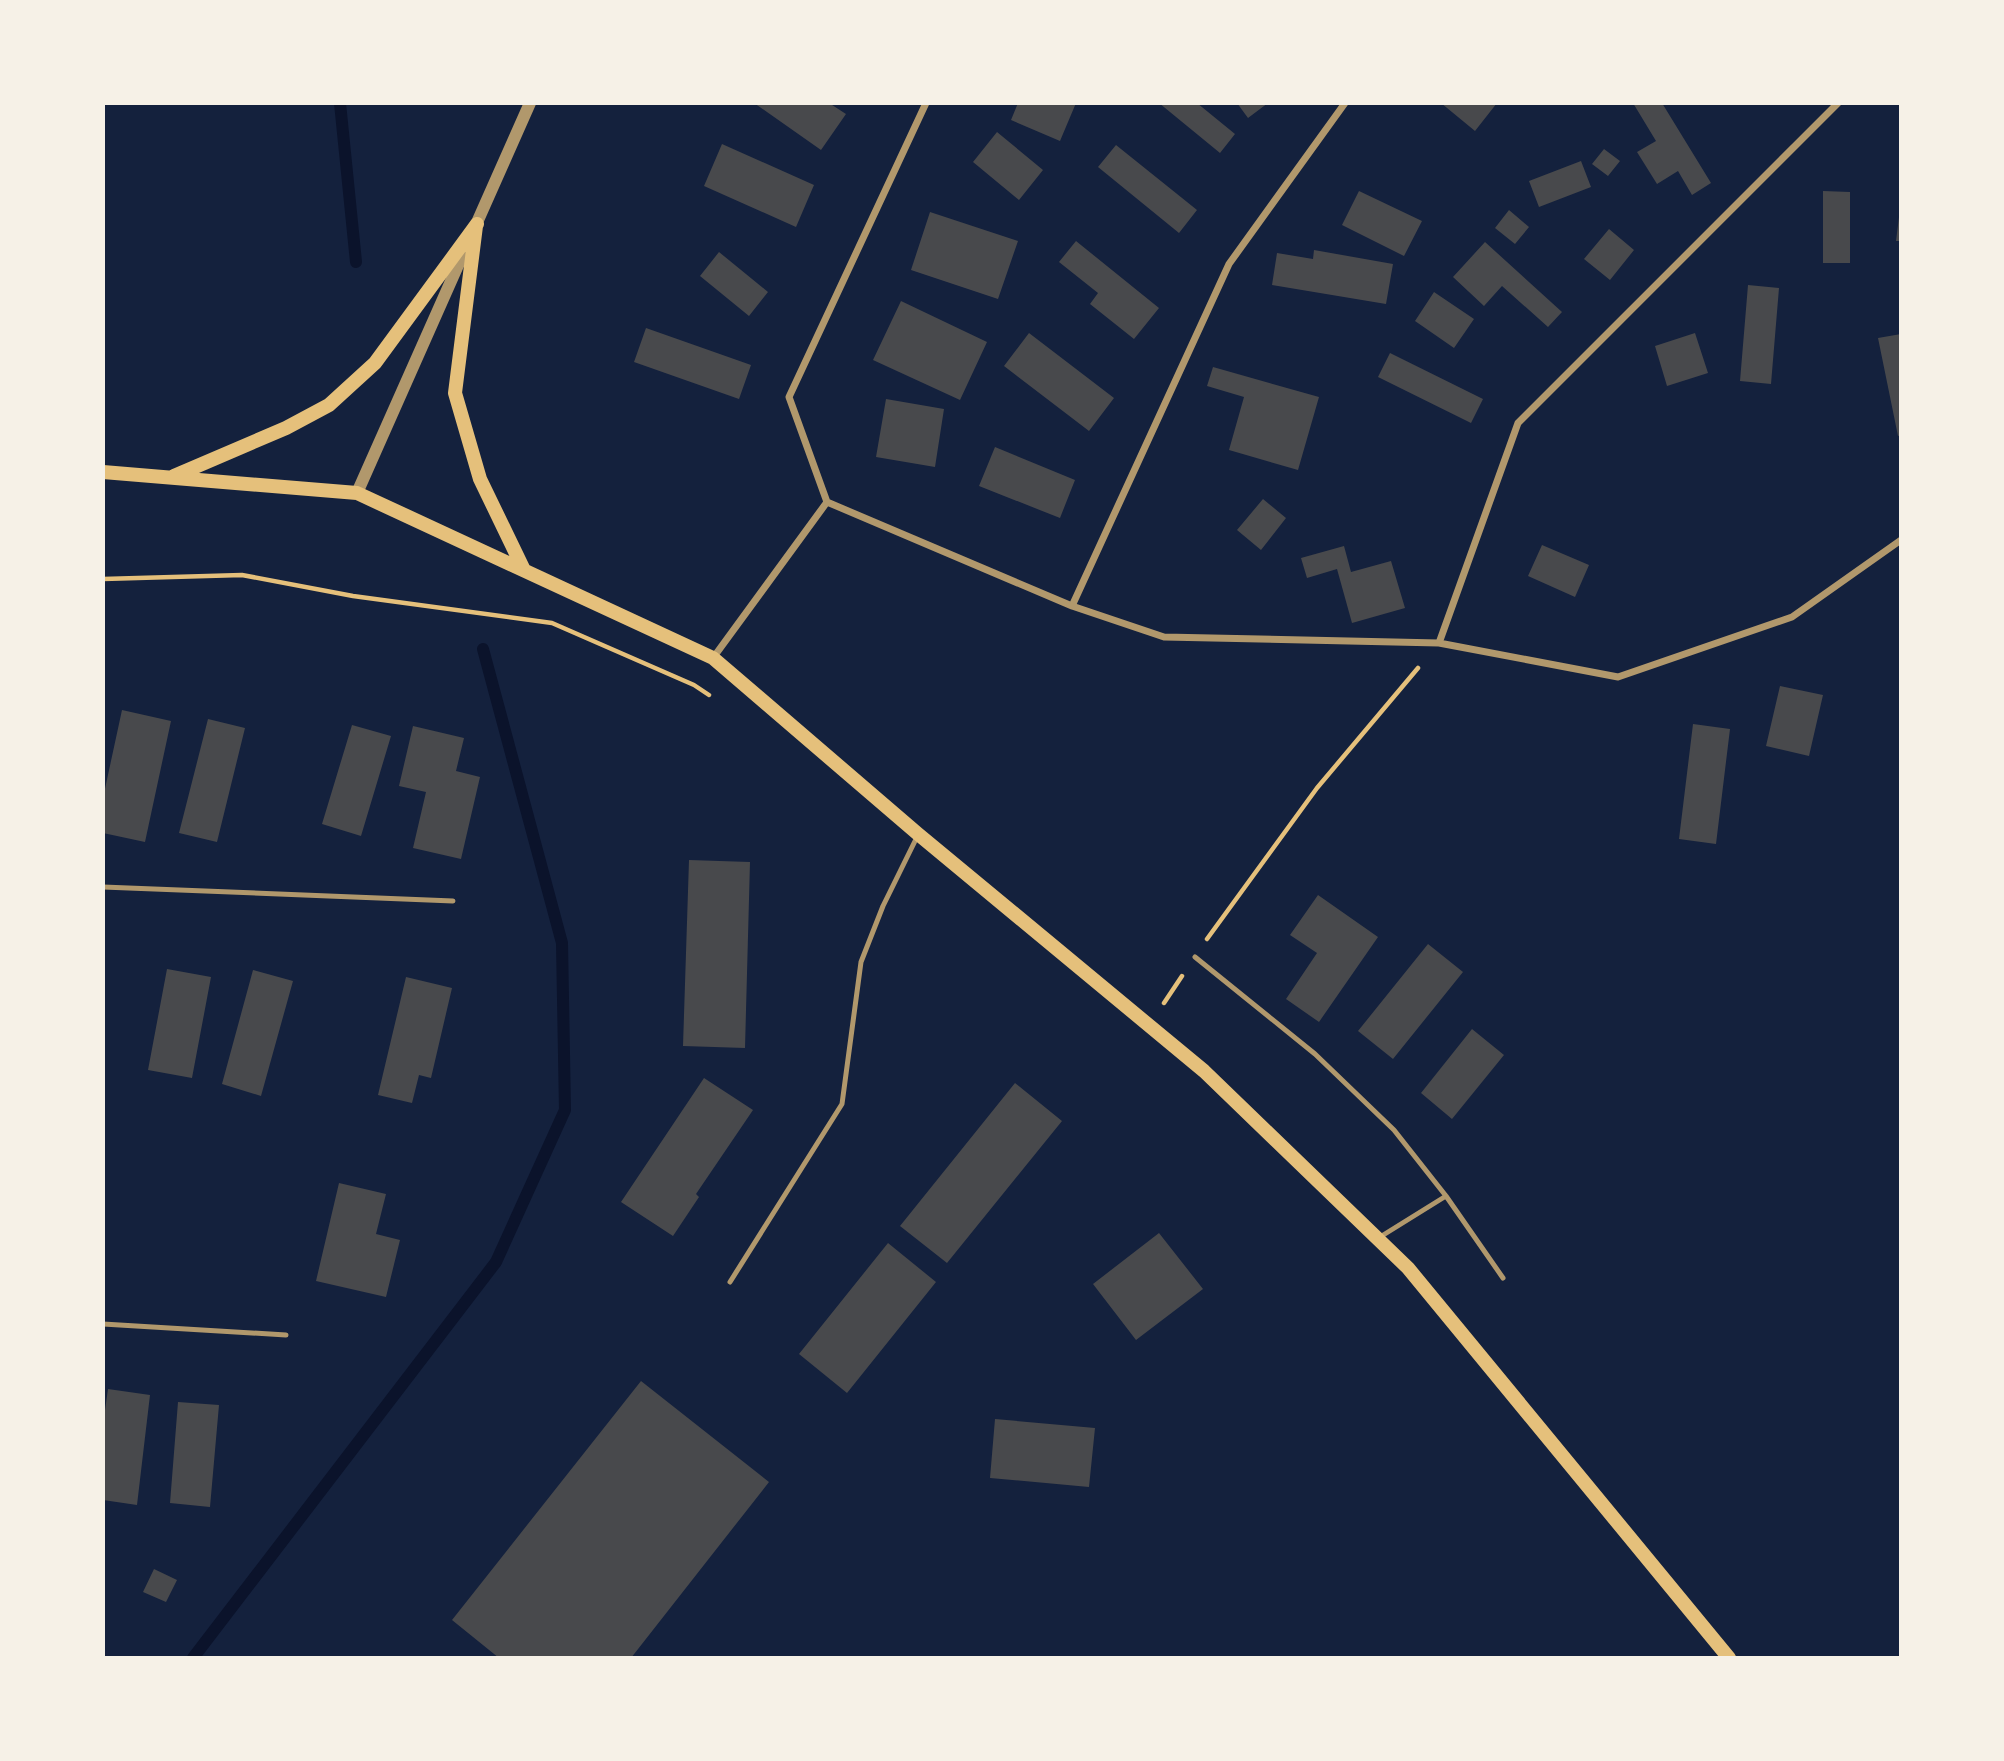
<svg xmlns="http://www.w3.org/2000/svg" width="2004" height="1761" font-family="Cabin,sans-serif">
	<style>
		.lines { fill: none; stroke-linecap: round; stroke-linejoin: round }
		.stream { stroke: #0b132b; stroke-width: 12 }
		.building { fill: #48494c }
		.path { stroke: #e5c07b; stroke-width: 4.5 }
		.service { stroke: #b1986c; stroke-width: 5 }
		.minor { stroke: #b1986c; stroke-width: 7 }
		.tertiary { stroke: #b1986c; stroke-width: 12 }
		.secondary { stroke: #e5c07b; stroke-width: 14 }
	</style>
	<rect width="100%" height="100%" fill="#14213d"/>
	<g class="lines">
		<path class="stream" d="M 340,103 L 356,262
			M 193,1658 L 496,1262 L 565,1110 L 562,943 L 483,649"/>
	</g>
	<path class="building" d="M 754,103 L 829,103 L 846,114 L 821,150 Z
		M 1018,103 L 1076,103 L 1060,141 L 1011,120 Z
		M 1159,103 L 1197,103 L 1235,134 L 1220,153 Z
		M 1237,103 L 1268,103 L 1248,118 Z
		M 1441,103 L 1497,103 L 1475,131 Z
		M 1633,103 L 1662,103 L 1711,183 L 1692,195 L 1678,171 L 1657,184 L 1637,152 L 1656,141 Z
		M 997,132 L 1043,170 L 1019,200 L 973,162 Z
		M 722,144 L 814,185 L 796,227 L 704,186 Z
		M 1116,145 L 1197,210 L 1179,233 L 1098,167 Z
		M 1604,149 L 1620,161 L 1608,176 L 1592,164 Z
		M 1581,161 L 1591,187 L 1539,207 L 1529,181 Z
		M 1359,191 L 1422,221 L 1404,256 L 1342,225 Z
		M 1823,191 L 1850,192 L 1850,263 L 1823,263 Z
		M 1509,210 L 1529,227 L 1515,244 L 1495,228 Z
		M 930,212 L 1018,241 L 998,299 L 911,270 Z
		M 1899,217 L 1901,217 L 1901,241 L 1896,241 Z
		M 1609,229 L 1634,250 L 1610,280 L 1584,259 Z
		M 1076,241 L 1159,308 L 1134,339 L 1090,304 L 1098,293 L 1059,262 Z
		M 1485,242 L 1562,312 L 1548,327 L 1502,286 L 1484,306 L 1453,277 Z
		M 1314,250 L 1393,264 L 1386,304 L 1272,285 L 1277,253 L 1313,259 Z
		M 719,252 L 768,292 L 749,316 L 700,276 Z
		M 1748,285 L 1779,288 L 1771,384 L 1740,381 Z
		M 1434,292 L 1474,319 L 1454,348 L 1415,321 Z
		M 901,301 L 987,342 L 960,400 L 873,360 Z
		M 646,328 L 751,365 L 739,399 L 634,362 Z
		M 1029,333 L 1114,398 L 1089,431 L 1004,366 Z
		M 1695,333 L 1708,373 L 1667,386 L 1655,346 Z
		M 1901,334 L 1901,435 L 1898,436 L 1878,338 Z
		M 1390,353 L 1483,399 L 1471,423 L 1378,377 Z
		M 1213,367 L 1319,397 L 1298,470 L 1229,450 L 1244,397 L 1207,386 Z
		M 886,399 L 944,409 L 935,467 L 876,457 Z
		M 995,447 L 1075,480 L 1060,518 L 979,486 Z
		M 1263,499 L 1286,518 L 1261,550 L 1237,530 Z
		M 1542,545 L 1589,565 L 1575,597 L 1528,576 Z
		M 1344,546 L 1351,572 L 1391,561 L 1405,608 L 1352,623 L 1337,569 L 1307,578 L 1301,558 Z
		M 1780,686 L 1823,695 L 1809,756 L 1766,746 Z
		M 122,710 L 171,721 L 145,842 L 103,833 L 103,798 Z
		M 208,719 L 245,728 L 217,842 L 179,833 Z
		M 1693,724 L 1730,729 L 1716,844 L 1679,839 Z
		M 352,725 L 391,736 L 361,836 L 322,824 Z
		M 413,726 L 464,738 L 456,771 L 480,777 L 461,859 L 413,848 L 426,792 L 399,786 Z
		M 689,860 L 750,862 L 745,1048 L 683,1046 Z
		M 1318,895 L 1378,937 L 1319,1022 L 1286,999 L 1317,953 L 1290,935 Z
		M 1428,944 L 1463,972 L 1393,1059 L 1358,1031 Z
		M 167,969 L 211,977 L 192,1078 L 148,1070 Z
		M 253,970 L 293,981 L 261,1096 L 222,1084 Z
		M 406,977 L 452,988 L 431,1078 L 419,1075 L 412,1103 L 378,1095 Z
		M 1472,1029 L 1504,1055 L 1452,1119 L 1421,1093 Z
		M 704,1078 L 753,1110 L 696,1194 L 699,1197 L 673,1236 L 621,1202 Z
		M 1015,1083 L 1062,1121 L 947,1263 L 900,1226 Z
		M 339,1183 L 386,1194 L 376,1234 L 400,1240 L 386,1297 L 316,1281 Z
		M 1159,1233 L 1203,1289 L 1136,1340 L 1093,1284 Z
		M 888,1243 L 936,1282 L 847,1393 L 799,1354 Z
		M 641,1381 L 769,1482 L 631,1658 L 499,1658 L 452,1620 Z
		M 108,1389 L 150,1395 L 137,1505 L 103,1500 L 103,1424 Z
		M 178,1402 L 219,1405 L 210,1507 L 170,1503 Z
		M 995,1419 L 1095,1428 L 1089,1487 L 990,1478 Z
		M 154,1569 L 177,1580 L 166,1602 L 143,1592 Z"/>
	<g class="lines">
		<path class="path" d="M 103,579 L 242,575 L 353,596 L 552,623 L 694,685 L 709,695
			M 1207,939 L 1317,788 L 1418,668
			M 1164,1003 L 1182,976"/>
		<path class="service" d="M 103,887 L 453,901
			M 1195,957 L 1315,1054 L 1394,1130 L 1446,1196 L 1503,1278
			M 1380,1237 L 1446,1196
			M 730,1282 L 842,1104 L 861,962 L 883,906 L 917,837
			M 103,1324 L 286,1335"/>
		<path class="minor" d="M 926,103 L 789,397 L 827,502 L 1072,606 L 1164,637 L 1439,643 L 1618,677 L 1792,617 L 1901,540
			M 1072,606 L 1229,264 L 1345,103
			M 1439,643 L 1518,423 L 1838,103
			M 713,658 L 827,502"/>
		<path class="tertiary" d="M 357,493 L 530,103"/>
		<path class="secondary" d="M 476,226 L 455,393 L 480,479 L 524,570
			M 103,472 L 357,493 L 713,658 L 918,834 L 1204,1071 L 1408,1268 L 1729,1658
			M 174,476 L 286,428 L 329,405 L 375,363 L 477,224"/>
	</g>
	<rect width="2004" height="1761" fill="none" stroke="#f6f1e7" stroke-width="210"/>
</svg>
